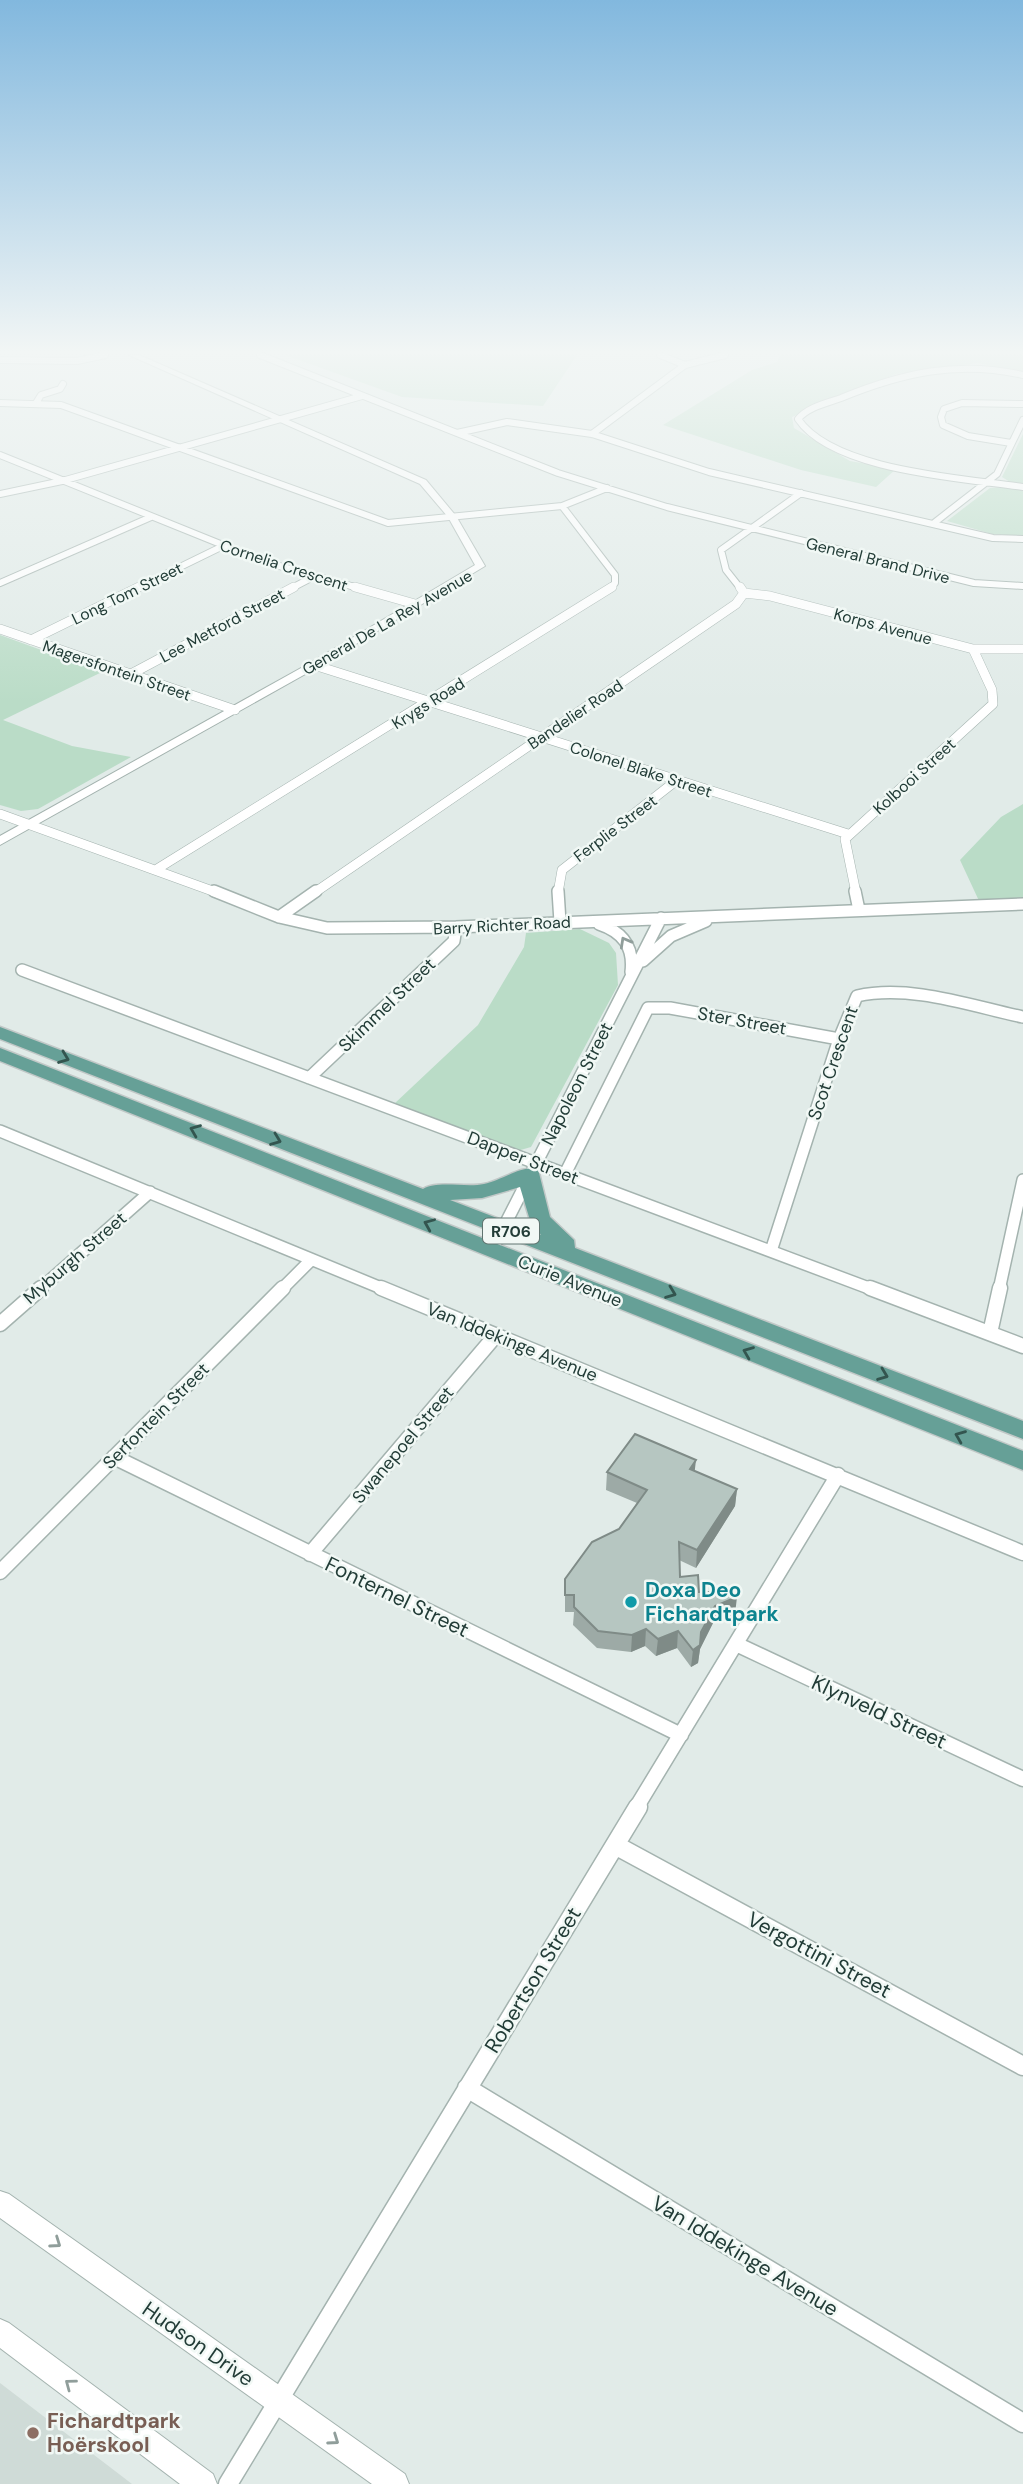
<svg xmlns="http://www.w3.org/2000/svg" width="1023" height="2484" font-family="'DM Sans',sans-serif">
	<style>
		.built { fill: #cfdbd7 }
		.green { fill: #badcc7 }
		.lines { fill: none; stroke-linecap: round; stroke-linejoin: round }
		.minor-far4-casing { stroke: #a4b3af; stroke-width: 8 }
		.minor-far3-casing { stroke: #a4b3af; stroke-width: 10 }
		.minor-far2-casing { stroke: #a4b3af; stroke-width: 14 }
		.minor-far1-casing { stroke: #a4b3af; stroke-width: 17 }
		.minor-casing { stroke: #a4b3af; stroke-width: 21 }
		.tertiary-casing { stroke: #a4b3af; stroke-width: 2 }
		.primary-casing { stroke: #c1c8c7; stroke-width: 3 }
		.minor-far4 { stroke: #fff; stroke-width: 6 }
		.minor-far3 { stroke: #fff; stroke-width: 9 }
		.minor-far2 { stroke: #fff; stroke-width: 11 }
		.minor-far1 { stroke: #fff; stroke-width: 14 }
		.minor { stroke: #fff; stroke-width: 18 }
		.tertiary { fill: #fff; fill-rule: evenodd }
		.primary { fill: #66a097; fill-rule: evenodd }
		.wall { fill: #9daaa6 }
		.shaded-wall { fill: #7f8b87 }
		.building { fill: #b6c6c1; stroke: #7f8b87; stroke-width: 2 }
		.oneway { stroke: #909e9b }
		.oneway2 { stroke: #33554f }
		.culture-dot { fill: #0f9aa8; stroke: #f1f8f5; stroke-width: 2.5 }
		.education-dot { fill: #8d6e63; stroke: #f1f8f5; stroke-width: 2.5 }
		.labels { text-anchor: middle; stroke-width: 5; stroke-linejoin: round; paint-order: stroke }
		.far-street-label { font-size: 16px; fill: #223c37; stroke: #f1f8f5 }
		.shield { fill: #f1f8f5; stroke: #607470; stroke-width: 2 }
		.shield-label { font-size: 16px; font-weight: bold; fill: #223c37 }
		.street-label { font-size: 18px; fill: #223c37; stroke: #f1f8f5 }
		.near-culture-label { font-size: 21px; font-weight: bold; fill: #0d838f; stroke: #f1f8f5; text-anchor: start }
		.near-street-label { font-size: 21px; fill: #223c37; stroke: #f1f8f5 }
		.near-education-label { font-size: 21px; font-weight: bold; fill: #785e54; stroke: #f1f8f5; text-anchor: start }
	</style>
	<rect width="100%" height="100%" fill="#e1ebe8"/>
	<path class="built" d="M 0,2383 L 132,2484 L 0,2484 Z"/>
	<path class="green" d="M 285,355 L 577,355 L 543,406 L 402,397 Z
		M 780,355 L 1023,355 L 1023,373 L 978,363 L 896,374 L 792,417 L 794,428 L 850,461 L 896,469 L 876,487 L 801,470 L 663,425 L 752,370 L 777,362 Z
		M 1023,434 L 1023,484 L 1010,482 L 1002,477 Z
		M 1003,487 L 1023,490 L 1023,536 L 992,534 L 947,521 L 990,488 Z
		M 0,635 L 102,672 L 3,720 L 72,746 L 131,757 L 38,809 L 21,811 L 0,805 Z
		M 1023,804 L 1023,902 L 980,903 L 960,860 L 1001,817 Z
		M 580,929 L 609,943 L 616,953 L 618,985 L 531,1147 L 517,1151 L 394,1104 L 478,1025 L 524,947 L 526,933 Z"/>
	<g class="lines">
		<defs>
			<path id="minor-far4" d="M 260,355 L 558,473 L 667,507 L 974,583 L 1023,586
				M 0,360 L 77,361 L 105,355
				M 685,365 L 725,355
				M 1023,375 C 958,360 902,373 841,398 C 827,403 808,407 798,419 C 833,471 963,478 1023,487
				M 0,403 L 61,405 L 388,523 L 562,506 L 607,488
				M 36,403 L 41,395 L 60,389 L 63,384
				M 457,433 L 507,422 L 592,434 L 709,472 L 993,538 L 1023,539
				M 592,434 L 685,365 L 660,355
				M 1011,443 L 968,436 L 943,425 L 941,417 L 944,409 L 962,403 L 1023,404
				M 0,455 L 265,562 L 362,589
				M 0,494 L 62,481 L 362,396
				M 562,506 L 615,575 L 615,583 L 610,589
				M 934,523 L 997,474 L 1023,420
				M 0,583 L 151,517
				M 135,589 L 223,546
				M 290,589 L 313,577
				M 741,589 L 726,570 L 721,550 L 801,493"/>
			<path id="minor-far3" d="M 355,587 L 415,604
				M 744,593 L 770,596 L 973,649 L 1023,649
				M 0,629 L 235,710
				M 31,640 L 139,587
				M 314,665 L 848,834
				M 131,674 L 294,587
				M 0,814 L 218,893
				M 157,869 L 612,587
				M 314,893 L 736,604 L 744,593 L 740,587
				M 558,893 L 562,870 L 677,780
				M 856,893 L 845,839 L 993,704 L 992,690 L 973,649"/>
			<path id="minor-far2" d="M 214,891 L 279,917 L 327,928 L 456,927 L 1023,904
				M 558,891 L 560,922
				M 855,891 L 859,910
				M 279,917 L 316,891
				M 599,924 C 623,932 634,947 631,972
				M 643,961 L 671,936 L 706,921
				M 22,970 L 874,1290
				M 309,1078 L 454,941 L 456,927
				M 0,1131 L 386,1290
				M 565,1174 L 648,1008 L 670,1008 L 839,1039
				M 492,1250 L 661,918
				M 771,1251 L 839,1039 L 857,996 C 910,984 971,1006 1023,1017
				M 39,1290 L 150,1192
				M 281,1290 L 311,1260
				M 999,1290 L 1023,1180"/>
			<path id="minor-far1" d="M 381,1288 L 1023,1553
				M 870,1288 L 1023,1346
				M 0,1324 L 41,1288
				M 990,1333 L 1000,1288
				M 114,1457 L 681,1735
				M 310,1554 L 496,1335
				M 0,1572 L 283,1288
				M 736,1644 L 1023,1779
				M 636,1808 L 838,1475"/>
			<path id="minor" d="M 615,1845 L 1023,2066
				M 467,2088 L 1023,2423
				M 228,2484 L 638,1807"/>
			<path id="tertiary" d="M 129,355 L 139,355 L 426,480 L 456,516 L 485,566 L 318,667 L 0,845 L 0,836 L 310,663 L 475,565 L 448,517 L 420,484 Z
				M 0,2191 L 9,2194 L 405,2474 L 409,2484 L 372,2484 L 0,2218 Z
				M 0,2319 L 9,2323 L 213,2474 L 217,2484 L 180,2484 L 0,2348 Z"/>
			<path id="primary" d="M 0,1027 L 423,1189 C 437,1180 466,1188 484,1184 C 501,1181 521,1165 538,1169 L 550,1217 L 574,1240 L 575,1248 L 1023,1421 L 1023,1439 L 0,1039 ZM 520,1187 L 529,1217 L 541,1235 L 450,1200 L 482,1198 Z
				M 0,1048 L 1023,1451 L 1023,1470 L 0,1061 Z"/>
		</defs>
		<use href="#minor-far4" class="minor-far4-casing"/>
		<use href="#minor-far3" class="minor-far3-casing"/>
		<use href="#minor-far2" class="minor-far2-casing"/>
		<use href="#minor-far1" class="minor-far1-casing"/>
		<use href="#minor" class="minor-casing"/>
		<use href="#tertiary" class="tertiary-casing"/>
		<use href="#primary" class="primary-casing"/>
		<use href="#minor-far4" class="minor-far4"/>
		<use href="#minor-far3" class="minor-far3"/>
		<use href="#minor-far2" class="minor-far2"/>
		<use href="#minor-far1" class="minor-far1"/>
		<use href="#minor" class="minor"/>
		<use href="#tertiary" class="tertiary"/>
		<use href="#primary" class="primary"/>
	</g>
	<path class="wall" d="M 694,1471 L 737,1489 L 735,1506 L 696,1568 L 679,1560 L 680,1577 L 699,1592 L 735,1614 L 713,1623 L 700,1649 L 698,1663 L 691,1667 L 677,1648 L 656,1656 L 645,1646 L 631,1652 L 597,1648 L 573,1625 L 574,1612 L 565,1612 L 565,1579 L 619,1529 L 637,1503 L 606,1490 L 607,1472 Z"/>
	<path class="shaded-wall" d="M 696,1460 L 694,1477 L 690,1469 Z
		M 737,1489 L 735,1506 L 696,1568 L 697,1550 Z
		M 737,1597 L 735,1614 L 713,1623 L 700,1649 L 698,1663 L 691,1667 L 693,1650 L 715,1606 Z
		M 646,1629 L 645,1646 L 631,1652 L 632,1635 Z
		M 678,1631 L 677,1648 L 656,1656 L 658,1639 Z"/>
	<path class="building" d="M 635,1434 L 696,1460 L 690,1469 L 737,1489 L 697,1550 L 679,1542 L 680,1577 L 698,1575 L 699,1592 L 737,1592 L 737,1597 L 715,1606 L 701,1632 L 700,1645 L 693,1650 L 678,1631 L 658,1639 L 646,1629 L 632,1635 L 598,1631 L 574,1607 L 574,1595 L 565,1595 L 565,1579 L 592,1542 L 619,1529 L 647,1490 L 607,1472 Z"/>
	<defs><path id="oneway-chevron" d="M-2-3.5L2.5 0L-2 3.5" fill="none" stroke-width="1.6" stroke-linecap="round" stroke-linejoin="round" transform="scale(1.75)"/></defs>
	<g class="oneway">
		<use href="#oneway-chevron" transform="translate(625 942) rotate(-119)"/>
		<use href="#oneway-chevron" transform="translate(56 2243) rotate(35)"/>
		<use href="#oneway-chevron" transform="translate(70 2384) rotate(-143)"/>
		<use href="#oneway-chevron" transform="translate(334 2440) rotate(35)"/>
	</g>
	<g class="oneway2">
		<use href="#oneway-chevron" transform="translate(64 1058) rotate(21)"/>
		<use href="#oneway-chevron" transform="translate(195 1130) rotate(-158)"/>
		<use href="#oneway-chevron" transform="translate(276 1140) rotate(21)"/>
		<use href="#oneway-chevron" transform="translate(429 1224) rotate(-157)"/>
		<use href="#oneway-chevron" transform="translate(671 1293) rotate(21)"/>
		<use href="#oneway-chevron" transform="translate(748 1352) rotate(-158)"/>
		<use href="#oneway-chevron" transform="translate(883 1375) rotate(21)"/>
		<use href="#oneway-chevron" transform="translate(960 1436) rotate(-158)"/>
	</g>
	<linearGradient id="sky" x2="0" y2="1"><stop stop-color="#82b8de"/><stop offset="0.5" stop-color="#f2f6f5"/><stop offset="1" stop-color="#f2f6f5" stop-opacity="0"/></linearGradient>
	<rect width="1023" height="703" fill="url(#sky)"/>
	<circle class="culture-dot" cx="631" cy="1602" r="7"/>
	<circle class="education-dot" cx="33" cy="2433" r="7"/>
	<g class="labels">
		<g class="far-street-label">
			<text transform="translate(878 560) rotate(14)" y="6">General Brand Drive</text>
			<text transform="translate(284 565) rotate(18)" y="6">Cornelia Crescent</text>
			<text transform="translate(127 593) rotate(-26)" y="6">Long Tom Street</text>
			<text transform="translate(387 622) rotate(-30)" y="6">General De La Rey Avenue</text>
			<text transform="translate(222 625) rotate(-28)" y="6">Lee Metford Street</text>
			<text transform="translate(883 626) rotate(15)" y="6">Korps Avenue</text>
			<text transform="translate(117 670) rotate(19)" y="6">Magersfontein Street</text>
			<text transform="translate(428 703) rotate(-32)" y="6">Krygs Road</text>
			<text transform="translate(575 714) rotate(-34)" y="6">Bandelier Road</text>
			<text transform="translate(641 769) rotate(18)" y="6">Colonel Blake Street</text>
			<text transform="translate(914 776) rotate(-42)" y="6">Kolbooi Street</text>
			<text transform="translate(615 828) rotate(-37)" y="6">Ferplie Street</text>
			<text transform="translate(502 925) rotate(-3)" y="6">Barry Richter Road</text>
		</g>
		<rect class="shield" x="483" y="1218.5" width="56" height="25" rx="5"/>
		<g class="shield-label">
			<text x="511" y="1237">R706</text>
		</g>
		<g class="street-label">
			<text transform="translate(387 1005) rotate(-44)" y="6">Skimmel Street</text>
			<text transform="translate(742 1021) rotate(10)" y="6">Ster Street</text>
			<text transform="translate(833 1063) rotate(-71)" y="6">Scot Crescent</text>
			<text transform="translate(577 1084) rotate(-63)" y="6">Napoleon Street</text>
			<text transform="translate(523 1158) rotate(21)" y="6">Dapper Street</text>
			<text transform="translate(75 1258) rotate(-41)" y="6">Myburgh Street</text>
			<text transform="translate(570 1281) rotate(22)" y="6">Curie Avenue</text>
			<text transform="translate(512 1342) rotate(22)" y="6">Van Iddekinge Avenue</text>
			<text transform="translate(156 1416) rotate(-45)" y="6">Serfontein Street</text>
			<text transform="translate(403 1445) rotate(-50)" y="6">Swanepoel Street</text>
		</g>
		<g class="near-culture-label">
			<text x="645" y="1597">Doxa Deo<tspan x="645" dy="24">Fichardtpark</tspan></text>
		</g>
		<g class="near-street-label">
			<text transform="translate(397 1597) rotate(26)" y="7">Fonternel Street</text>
			<text transform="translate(879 1712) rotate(25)" y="7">Klynveld Street</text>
			<text transform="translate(819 1955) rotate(28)" y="7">Vergottini Street</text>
			<text transform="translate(533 1980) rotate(-59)" y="7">Robertson Street</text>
			<text transform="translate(745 2256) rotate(31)" y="7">Van Iddekinge Avenue</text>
			<text transform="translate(198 2344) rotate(35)" y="7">Hudson Drive</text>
		</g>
		<g class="near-education-label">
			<text x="47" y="2428">Fichardtpark<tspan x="47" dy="24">Hoërskool</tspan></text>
		</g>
	</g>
</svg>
